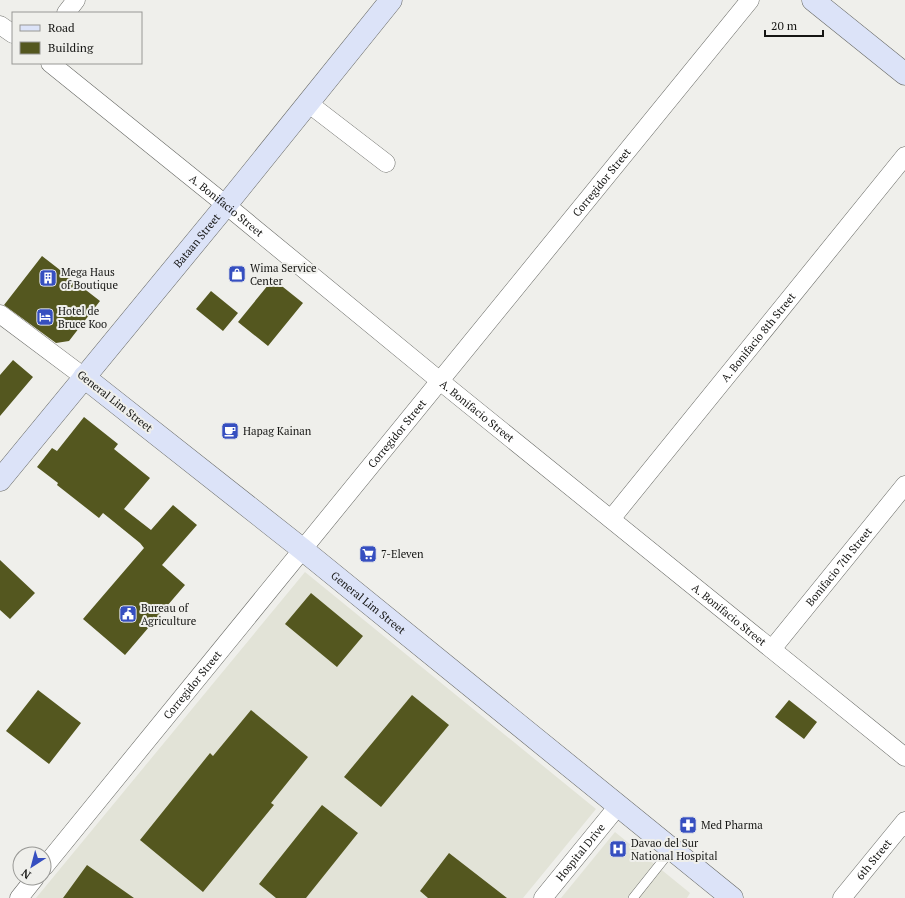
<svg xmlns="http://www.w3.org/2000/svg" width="905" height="898" font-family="'PT Serif',serif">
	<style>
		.built { fill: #e2e3d7 }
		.building { fill: #54571f }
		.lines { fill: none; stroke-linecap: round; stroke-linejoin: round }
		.lane-casing { stroke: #676864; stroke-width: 10 }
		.street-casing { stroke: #676864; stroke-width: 19 }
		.secondary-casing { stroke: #676864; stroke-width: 23 }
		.lane { stroke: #fff; stroke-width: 9 }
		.street { stroke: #fff; stroke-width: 18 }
		.secondary { stroke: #dce3f8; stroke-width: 22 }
		.labels { text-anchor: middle; stroke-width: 4; stroke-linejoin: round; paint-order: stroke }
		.street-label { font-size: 11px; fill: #151513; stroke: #efefeb }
		.poi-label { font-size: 11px; fill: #151513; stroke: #efefeb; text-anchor: start }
	</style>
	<rect width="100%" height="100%" fill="#efefeb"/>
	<path class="built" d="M 305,572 L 596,809 L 523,898 L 36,898 Z
		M 615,832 L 690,893 L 687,898 L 561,898 Z"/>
	<path class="building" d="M 42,256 L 100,301 L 69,341 L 56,343 L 4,305 Z
		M 273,279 L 303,303 L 268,346 L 238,322 Z
		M 211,291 L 238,313 L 223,331 L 196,309 Z
		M 13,360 L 33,377 L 0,416 L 0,375 Z
		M 84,417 L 118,444 L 114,449 L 150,478 L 124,509 L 151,530 L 173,505 L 197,525 L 162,565 L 185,585 L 125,655 L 83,619 L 144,548 L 140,543 L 103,513 L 99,518 L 57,485 L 58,483 L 37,467 L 52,448 L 57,451 Z
		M 0,560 L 35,593 L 10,619 L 0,610 Z
		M 311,593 L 363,636 L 337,667 L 285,624 Z
		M 38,690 L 81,723 L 49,764 L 6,731 Z
		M 412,695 L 449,725 L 381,807 L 344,777 Z
		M 789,700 L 817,722 L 804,739 L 775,717 Z
		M 251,710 L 308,757 L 271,803 L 274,805 L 203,892 L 140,840 L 210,753 L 213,756 Z
		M 322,805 L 358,833 L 306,898 L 276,898 L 259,884 Z
		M 449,853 L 507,898 L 428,898 L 420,891 Z
		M 87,865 L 134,898 L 63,898 Z"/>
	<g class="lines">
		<defs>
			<path id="lane" d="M 633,898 L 672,849"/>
			<g id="street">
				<path d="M 66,13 L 76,0"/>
				<path d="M 0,25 L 13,34"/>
				<path id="s1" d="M 50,63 L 226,205 L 440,381 L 905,757"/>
				<path d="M 308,103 L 386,163"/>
				<path d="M 0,314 L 84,377"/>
				<path id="s2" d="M 611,519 L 905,156"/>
				<path id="s3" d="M 772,649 L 905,485"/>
				<path id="s4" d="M 44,867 L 750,0"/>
				<path d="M 19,898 L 35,878"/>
				<path id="s5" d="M 543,898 L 618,806"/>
				<path id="s6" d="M 842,898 L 905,821"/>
			</g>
			<g id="secondary">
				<path d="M 813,0 L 905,74"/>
				<path id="s7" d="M 84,377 L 302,549 L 732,898"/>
				<path id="s8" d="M 0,480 L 226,205 L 391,0"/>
			</g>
		</defs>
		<use href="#lane" class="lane-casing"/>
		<use href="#street" class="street-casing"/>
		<use href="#secondary" class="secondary-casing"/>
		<use href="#lane" class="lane"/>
		<use href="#street" class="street"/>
		<use href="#secondary" class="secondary"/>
	</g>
	<defs>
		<symbol id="shop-square" viewBox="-11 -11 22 22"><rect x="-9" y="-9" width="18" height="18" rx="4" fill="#364fc0" stroke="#efefeb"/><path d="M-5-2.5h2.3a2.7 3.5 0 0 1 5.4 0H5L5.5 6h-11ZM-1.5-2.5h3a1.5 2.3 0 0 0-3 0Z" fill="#fff"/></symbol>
		<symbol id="building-square" viewBox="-11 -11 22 22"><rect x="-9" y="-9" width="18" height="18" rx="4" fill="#364fc0" stroke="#efefeb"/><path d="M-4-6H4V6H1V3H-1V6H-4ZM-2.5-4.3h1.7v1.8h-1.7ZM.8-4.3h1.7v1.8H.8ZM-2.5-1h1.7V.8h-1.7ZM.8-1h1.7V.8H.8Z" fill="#fff"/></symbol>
		<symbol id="hotel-square" viewBox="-11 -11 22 22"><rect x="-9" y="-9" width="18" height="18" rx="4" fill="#364fc0" stroke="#efefeb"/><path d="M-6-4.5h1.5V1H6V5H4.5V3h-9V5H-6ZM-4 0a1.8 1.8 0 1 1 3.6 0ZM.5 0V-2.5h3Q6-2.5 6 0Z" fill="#fff"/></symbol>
		<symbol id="cafe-square" viewBox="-11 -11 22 22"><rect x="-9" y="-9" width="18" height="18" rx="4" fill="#364fc0" stroke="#efefeb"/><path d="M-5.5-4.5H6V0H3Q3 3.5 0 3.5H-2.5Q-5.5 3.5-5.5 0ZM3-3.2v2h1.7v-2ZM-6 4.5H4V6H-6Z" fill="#fff"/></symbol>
		<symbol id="supermarket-square" viewBox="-11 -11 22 22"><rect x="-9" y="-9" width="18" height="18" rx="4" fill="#364fc0" stroke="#efefeb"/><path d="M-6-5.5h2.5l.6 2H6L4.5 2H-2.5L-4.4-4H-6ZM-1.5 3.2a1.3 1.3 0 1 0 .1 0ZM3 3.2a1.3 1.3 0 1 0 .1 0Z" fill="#fff"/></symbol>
		<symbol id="civic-square" viewBox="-11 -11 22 22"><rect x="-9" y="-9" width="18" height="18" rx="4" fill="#364fc0" stroke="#efefeb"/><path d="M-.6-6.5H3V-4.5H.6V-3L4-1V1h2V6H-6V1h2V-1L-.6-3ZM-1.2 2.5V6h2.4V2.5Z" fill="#fff"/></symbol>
		<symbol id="pharmacy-square" viewBox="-11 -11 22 22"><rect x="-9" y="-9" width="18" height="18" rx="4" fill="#364fc0" stroke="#efefeb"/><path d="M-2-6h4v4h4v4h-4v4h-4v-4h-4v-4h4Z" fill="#fff"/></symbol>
		<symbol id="hospital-square" viewBox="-11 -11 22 22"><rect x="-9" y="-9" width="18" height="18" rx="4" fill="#364fc0" stroke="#efefeb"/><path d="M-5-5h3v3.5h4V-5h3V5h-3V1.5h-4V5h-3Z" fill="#fff"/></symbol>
	</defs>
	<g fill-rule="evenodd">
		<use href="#shop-square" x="227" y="264" width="20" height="20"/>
		<use href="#building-square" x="38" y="268" width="20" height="20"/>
		<use href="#hotel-square" x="35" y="307" width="20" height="20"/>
		<use href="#cafe-square" x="220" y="421" width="20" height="20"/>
		<use href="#supermarket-square" x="358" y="544" width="20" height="20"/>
		<use href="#civic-square" x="118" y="604" width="20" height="20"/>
		<use href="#pharmacy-square" x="678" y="815" width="20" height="20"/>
		<use href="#hospital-square" x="608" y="839" width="20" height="20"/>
	</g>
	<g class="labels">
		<g class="street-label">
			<text dy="4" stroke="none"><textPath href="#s4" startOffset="883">Corregidor Street</textPath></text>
			<text dy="4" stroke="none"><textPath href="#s1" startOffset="227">A. Bonifacio Street</textPath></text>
			<text dy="4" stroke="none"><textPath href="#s8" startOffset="310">Bataan Street</textPath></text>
			<text dy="4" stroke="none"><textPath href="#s2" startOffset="234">A. Bonifacio 8th Street</textPath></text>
			<text transform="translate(115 401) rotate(38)" y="4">General Lim Street</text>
			<text dy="4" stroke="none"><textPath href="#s1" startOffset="551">A. Bonifacio Street</textPath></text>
			<text dy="4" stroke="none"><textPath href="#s4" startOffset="559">Corregidor Street</textPath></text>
			<text dy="4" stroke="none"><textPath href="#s3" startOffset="106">Bonifacio 7th Street</textPath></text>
			<text dy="4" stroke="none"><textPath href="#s7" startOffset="363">General Lim Street</textPath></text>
			<text dy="4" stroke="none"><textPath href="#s1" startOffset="875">A. Bonifacio Street</textPath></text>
			<text dy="4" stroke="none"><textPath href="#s4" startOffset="235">Corregidor Street</textPath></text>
			<text dy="4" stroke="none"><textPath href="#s5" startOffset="59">Hospital Drive</textPath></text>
			<text dy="4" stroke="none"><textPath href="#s6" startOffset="50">6th Street</textPath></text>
		</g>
		<g class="poi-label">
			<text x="250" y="272">Wima Service<tspan x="250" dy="13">Center</tspan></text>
			<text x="61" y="276">Mega Haus<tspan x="61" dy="13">of Boutique</tspan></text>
			<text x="58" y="315">Hotel de<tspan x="58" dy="13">Bruce Koo</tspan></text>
			<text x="243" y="435">Hapag Kainan</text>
			<text x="381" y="558">7-Eleven</text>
			<text x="141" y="612">Bureau of<tspan x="141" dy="13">Agriculture</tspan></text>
			<text x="701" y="829">Med Pharma</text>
			<text x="631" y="847">Davao del Sur<tspan x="631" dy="13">National Hospital</tspan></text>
		</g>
	</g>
	<rect x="12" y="12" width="130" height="52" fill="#efefeb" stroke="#989895"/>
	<rect x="20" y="25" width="20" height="6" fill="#dce3f8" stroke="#989895"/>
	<text x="48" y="32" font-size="12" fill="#151513">Road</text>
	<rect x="20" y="42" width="20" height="12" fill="#54571f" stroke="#989895"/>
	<text x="48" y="52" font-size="12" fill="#151513">Building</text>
	<g transform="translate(32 866) rotate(216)"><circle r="19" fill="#efefeb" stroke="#989895"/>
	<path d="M0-3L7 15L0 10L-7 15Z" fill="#364fc0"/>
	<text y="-6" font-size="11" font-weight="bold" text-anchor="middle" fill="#151513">N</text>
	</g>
	<path d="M765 30v6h58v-6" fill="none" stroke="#151513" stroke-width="2"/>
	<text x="771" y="30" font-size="12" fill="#151513" stroke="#efefeb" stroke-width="3" paint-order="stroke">20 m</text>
</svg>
